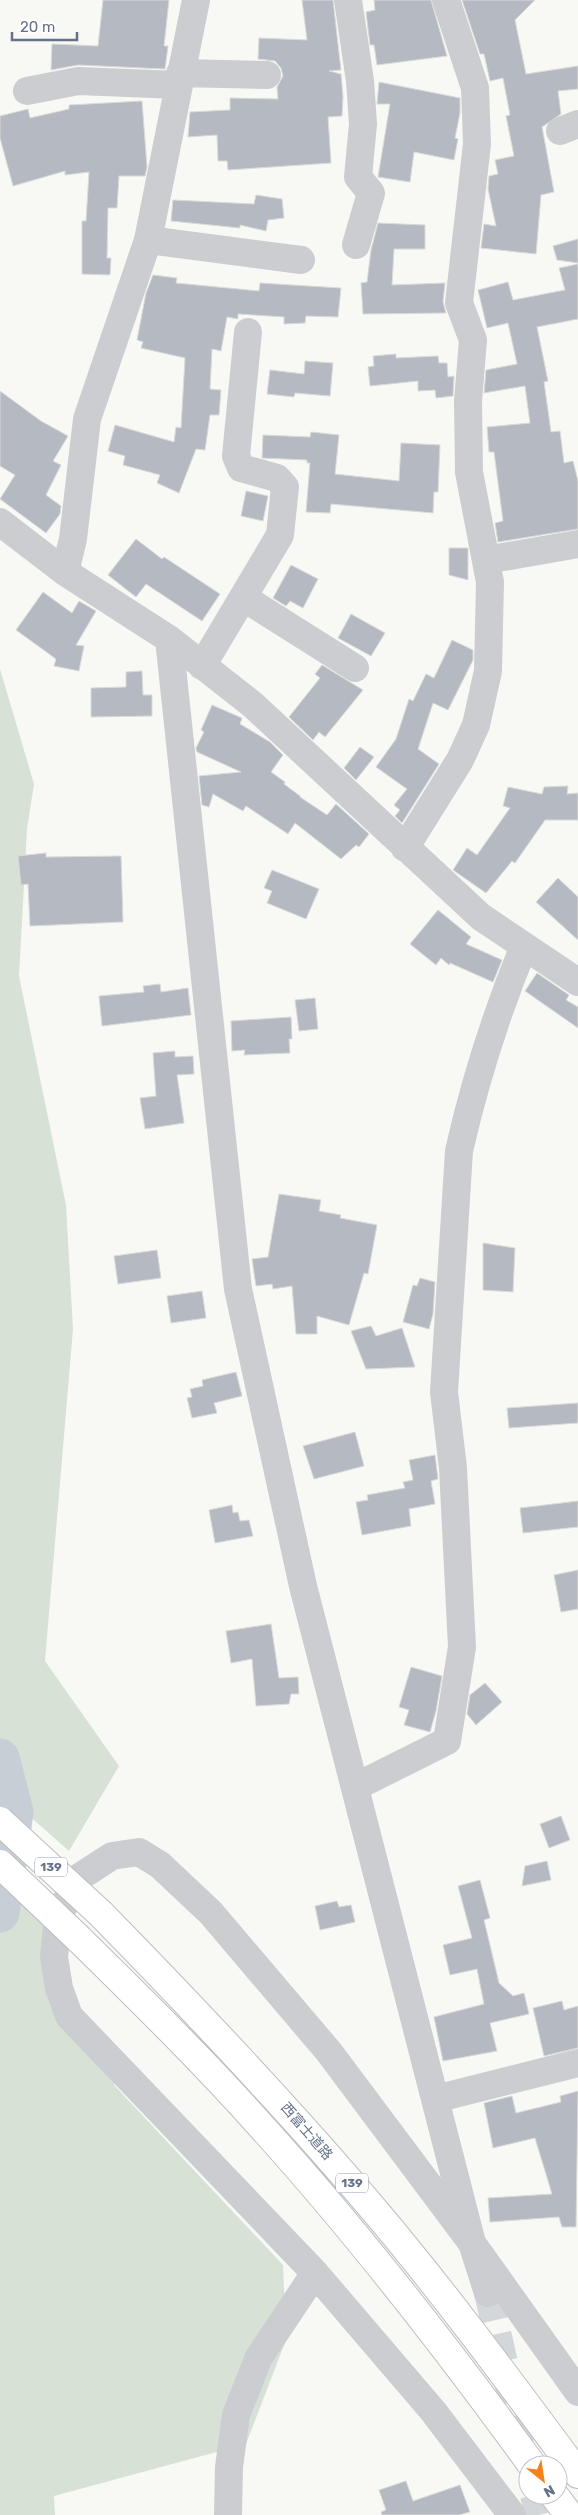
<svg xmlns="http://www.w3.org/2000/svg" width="578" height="2515" font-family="Rubik,'Noto Sans JP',sans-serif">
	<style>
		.green { fill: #d8e1d6 }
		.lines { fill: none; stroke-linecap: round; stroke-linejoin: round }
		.river { stroke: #c8ced5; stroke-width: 39 }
		.building { fill: #b5b9c2; stroke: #dadad8 }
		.minor-tunnel { stroke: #d3d7da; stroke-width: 28; stroke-dasharray: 28 14; stroke-linecap: butt }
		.highway-casing { stroke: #bcbec2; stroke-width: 30 }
		.minor { stroke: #cbcdd1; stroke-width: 28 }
		.highway { stroke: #fff; stroke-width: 28 }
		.highway-bridge-casing { stroke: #bcbec2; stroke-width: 30; stroke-linecap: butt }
		.highway-bridge { stroke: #fff; stroke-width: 28 }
		.labels { text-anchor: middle; stroke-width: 5; stroke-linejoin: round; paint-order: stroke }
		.shield { fill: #fff; stroke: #939bac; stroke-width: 1 }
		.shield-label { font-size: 12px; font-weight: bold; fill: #657089 }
		.street-label { font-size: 14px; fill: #657089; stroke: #fff }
	</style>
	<rect width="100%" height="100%" fill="#f8f9f5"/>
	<path class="green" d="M 0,669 L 34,784 L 27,829 L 19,976 L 66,1205 L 73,1329 L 45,1661 L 119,1766 L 69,1851 L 0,1790 Z
		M 0,1885 L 39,1915 L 115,2086 L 283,2265 L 286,2340 L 246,2444 L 54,2496 L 55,2515 L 0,2515 Z"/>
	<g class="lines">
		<path class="river" d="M 0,1758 L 14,1812 L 0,1913"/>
	</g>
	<path class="building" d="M 103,0 L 169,0 L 164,46 L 168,46 L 165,69 L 78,65 L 51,70 L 52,44 L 98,46 Z
		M 302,0 L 333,0 L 341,70 L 329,71 L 341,74 L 343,97 L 342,116 L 328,117 L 331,163 L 228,170 L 227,161 L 218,161 L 217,135 L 188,137 L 190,112 L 230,110 L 230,98 L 278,99 L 277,87 L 283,76 L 281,68 L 275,61 L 258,59 L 259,38 L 307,40 Z
		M 374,0 L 431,0 L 447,56 L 377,65 L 374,45 L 370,45 L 366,12 L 375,10 Z
		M 462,0 L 535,0 L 515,20 L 526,74 L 578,66 L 578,89 L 558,91 L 561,114 L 542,127 L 554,192 L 541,195 L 536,254 L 481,248 L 484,224 L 496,226 L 488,189 L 489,176 L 498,174 L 495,160 L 514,156 L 506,116 L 510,115 L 503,78 L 490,81 L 484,54 L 480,54 Z
		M 379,82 L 460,98 L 460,113 L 455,138 L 458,139 L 454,160 L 414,152 L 410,182 L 378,177 L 390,104 L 377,104 Z
		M 142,101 L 147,167 L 145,176 L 119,176 L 117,208 L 108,208 L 107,258 L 111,258 L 110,275 L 82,274 L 82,221 L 86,221 L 89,172 L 65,175 L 65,171 L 13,186 L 0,138 L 0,116 L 28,109 L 30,118 L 69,109 L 69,105 Z
		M 256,195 L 282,199 L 284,218 L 268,220 L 266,231 L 240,225 L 240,228 L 171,221 L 173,200 L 254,204 Z
		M 378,223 L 425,225 L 425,249 L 394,249 L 392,285 L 445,283 L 443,302 L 446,313 L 363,314 L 361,283 L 367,282 L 371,250 Z
		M 578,239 L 578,263 L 557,260 L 553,246 Z
		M 578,264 L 578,319 L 537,327 L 548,381 L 544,382 L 551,432 L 560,431 L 564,463 L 573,461 L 578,481 L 578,529 L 498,542 L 495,523 L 503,521 L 494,452 L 489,452 L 487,427 L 530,423 L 525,386 L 484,393 L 486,370 L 517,364 L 508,323 L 487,328 L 478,290 L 508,282 L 513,300 L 565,290 L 559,268 Z
		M 153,275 L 177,278 L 176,283 L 259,291 L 260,283 L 341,288 L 338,317 L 306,316 L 305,323 L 284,324 L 284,317 L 238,314 L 238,319 L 227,317 L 221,351 L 212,349 L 210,389 L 221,390 L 219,415 L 210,415 L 205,450 L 196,449 L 179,493 L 157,483 L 160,475 L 123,465 L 125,456 L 108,451 L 115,425 L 174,442 L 176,427 L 181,428 L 185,358 L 141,348 L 143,342 L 137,340 L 146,293 Z
		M 396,354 L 396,358 L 438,356 L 439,363 L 447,363 L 448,377 L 454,376 L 453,396 L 436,398 L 435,390 L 418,391 L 418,381 L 370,386 L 368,367 L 374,366 L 373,356 Z
		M 305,361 L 333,363 L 330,396 L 295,393 L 294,397 L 267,394 L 270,370 L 304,374 Z
		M 0,391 L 41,421 L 68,436 L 53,461 L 61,465 L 46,495 L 61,506 L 60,514 L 46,533 L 0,499 L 15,475 L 0,466 Z
		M 311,432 L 339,435 L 335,474 L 399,481 L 401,443 L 440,445 L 438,492 L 434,492 L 433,513 L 331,504 L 330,513 L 306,512 L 310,463 L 307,463 L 307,460 L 262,458 L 263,435 L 310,437 Z
		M 246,491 L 268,496 L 263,521 L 241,516 Z
		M 136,539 L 162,559 L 164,557 L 220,594 L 202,621 L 146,584 L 136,597 L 108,575 Z
		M 449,548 L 468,548 L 468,580 L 449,575 Z
		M 291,565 L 318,579 L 303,608 L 290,601 L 286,606 L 273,598 Z
		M 43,592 L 72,613 L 79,601 L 96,611 L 76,645 L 84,646 L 79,671 L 54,666 L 56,659 L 16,630 Z
		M 351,614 L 385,633 L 371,656 L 338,638 Z
		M 452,640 L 473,650 L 473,660 L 448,710 L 433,703 L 418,749 L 439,764 L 402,823 L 395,816 L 400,810 L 394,805 L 407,789 L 376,767 L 396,739 L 409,699 L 413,701 L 426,674 L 434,678 Z
		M 322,665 L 363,690 L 325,737 L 319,732 L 313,740 L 289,717 L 320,678 L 315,674 Z
		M 142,671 L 143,695 L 152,695 L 152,716 L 91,717 L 91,688 L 126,687 L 126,672 Z
		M 212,705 L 242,718 L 240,724 L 270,742 L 283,755 L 271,772 L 285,782 L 284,784 L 300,796 L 300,797 L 327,815 L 336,804 L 369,834 L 359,847 L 356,845 L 341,859 L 295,823 L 288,834 L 246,806 L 243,811 L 213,794 L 209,807 L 202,805 L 199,776 L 241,772 L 197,752 L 196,748 L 204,732 L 201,730 Z
		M 360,747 L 374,757 L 356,780 L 344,768 Z
		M 568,786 L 567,794 L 578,793 L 578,820 L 545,820 L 515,863 L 512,861 L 486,893 L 453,870 L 467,848 L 477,855 L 510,808 L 503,806 L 508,787 L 542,794 L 544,787 Z
		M 46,853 L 46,857 L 121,856 L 123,922 L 30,926 L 28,884 L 21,885 L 18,856 Z
		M 272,870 L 319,889 L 306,919 L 267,903 L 272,891 L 264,888 Z
		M 558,878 L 578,897 L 578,940 L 536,902 Z
		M 438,910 L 471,937 L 466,944 L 502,960 L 493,982 L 450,963 L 449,965 L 441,958 L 436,965 L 410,944 Z
		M 537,973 L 569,995 L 566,1000 L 578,1007 L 578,1028 L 525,991 Z
		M 160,984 L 161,992 L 188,988 L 191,1015 L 102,1026 L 99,996 L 144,992 L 143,986 Z
		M 315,998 L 318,1029 L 299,1031 L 295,1000 Z
		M 291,1017 L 292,1039 L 289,1039 L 290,1053 L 244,1055 L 245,1050 L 232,1051 L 231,1021 Z
		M 175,1051 L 175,1057 L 193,1056 L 194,1074 L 177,1075 L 184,1123 L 145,1129 L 140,1098 L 156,1096 L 153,1053 Z
		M 279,1194 L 321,1200 L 319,1211 L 341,1215 L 340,1218 L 377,1225 L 368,1274 L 364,1273 L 349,1325 L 317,1316 L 317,1334 L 296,1334 L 292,1286 L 273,1289 L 272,1284 L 256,1286 L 252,1259 L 268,1257 Z
		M 483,1243 L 515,1248 L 513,1292 L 483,1290 Z
		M 157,1250 L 161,1278 L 118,1284 L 114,1256 Z
		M 420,1278 L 435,1282 L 433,1314 L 429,1329 L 403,1322 L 413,1285 L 417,1286 Z
		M 202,1291 L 206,1318 L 171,1323 L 167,1296 Z
		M 371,1326 L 376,1336 L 402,1328 L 415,1367 L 366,1369 L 351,1331 Z
		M 236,1372 L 242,1396 L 214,1403 L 217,1413 L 192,1418 L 187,1398 L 192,1397 L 190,1389 L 203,1386 L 202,1380 Z
		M 578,1403 L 578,1423 L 509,1428 L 507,1408 Z
		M 355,1432 L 364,1466 L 314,1479 L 303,1446 Z
		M 435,1455 L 438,1479 L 431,1481 L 435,1504 L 409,1509 L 411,1526 L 362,1535 L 356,1502 L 368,1500 L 367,1495 L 405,1488 L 403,1482 L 413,1480 L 409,1460 Z
		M 578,1501 L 578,1527 L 523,1533 L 520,1508 Z
		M 232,1505 L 233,1513 L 238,1512 L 240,1521 L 249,1520 L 253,1536 L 215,1543 L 209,1510 Z
		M 578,1570 L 578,1609 L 561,1612 L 554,1575 Z
		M 271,1624 L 279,1678 L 298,1677 L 299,1694 L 291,1694 L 289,1704 L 256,1706 L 252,1659 L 231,1663 L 226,1631 Z
		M 411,1667 L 442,1676 L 436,1711 L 430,1732 L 404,1725 L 409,1710 L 399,1707 Z
		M 485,1683 L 502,1702 L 476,1725 L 467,1714 L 470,1695 Z
		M 561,1816 L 570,1840 L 549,1848 L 540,1824 Z
		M 547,1861 L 551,1880 L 522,1886 L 525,1866 Z
		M 480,1880 L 490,1918 L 484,1920 L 499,1983 L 513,1996 L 524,1993 L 529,2014 L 490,2023 L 497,2051 L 443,2061 L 434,2017 L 484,2004 L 477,1969 L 450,1975 L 443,1945 L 472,1938 L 458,1886 Z
		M 337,1901 L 339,1907 L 351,1905 L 355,1922 L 320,1930 L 315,1906 Z
		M 562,2001 L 564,2010 L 578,2006 L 578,2048 L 544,2056 L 533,2008 Z
		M 578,2091 L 576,2227 L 562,2227 L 559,2217 L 490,2222 L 488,2198 L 552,2194 L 535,2138 L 493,2148 L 484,2103 L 512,2096 L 516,2113 L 561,2102 L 560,2096 Z
		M 406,2481 L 413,2501 L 460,2485 L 470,2512 L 459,2515 L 382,2515 L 381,2512 L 386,2510 L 379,2490 Z"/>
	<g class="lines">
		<path class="minor-tunnel" d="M 488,2293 L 526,2459
			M 534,2495 L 539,2515"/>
		<defs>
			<path id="highway" d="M 101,1914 C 195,2010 288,2108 375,2211 C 446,2295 512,2385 578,2474
				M 79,1939 C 141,2000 203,2061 261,2126 C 358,2233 447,2348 532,2465
				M 554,2495 L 569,2515"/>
		</defs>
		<use href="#highway" class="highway-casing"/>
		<path class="minor" d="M 348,0 L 360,81 L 363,124 L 358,177 L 371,193 L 356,245
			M 180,73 L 267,75
			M 27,91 L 78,81 L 178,85
			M 560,131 L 578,124
			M 148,240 L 301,260
			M 0,522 L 65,572 L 169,639 L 253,705 L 481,917 L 578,982
			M 486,560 L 578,544
			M 65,572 L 73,539 L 87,419 L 148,240 L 196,0
			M 244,598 L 355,668
			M 169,639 L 238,1289 L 303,1586 L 472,2243 L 488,2293
			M 202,666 L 280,535 L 285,487 L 277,478 L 241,468 L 236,456 L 248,332
			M 405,848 L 460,760 L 476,725 L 488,671 L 490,582 L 469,472 L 468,401 L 473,340 L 459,303 L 477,144 L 475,88 L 446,0
			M 355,1787 L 447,1741 L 462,1647 L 453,1468 L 444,1392 L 459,1151 C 475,1080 497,1012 524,946
			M 435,2099 L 578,2063
			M 228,2515 L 229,2467 L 236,2415 L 259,2357 L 315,2273
			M 512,2515 L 433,2411 L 315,2273 L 69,2016 L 59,1988 L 54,1957 L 58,1917 L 78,1878 L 112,1856 L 139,1852 L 160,1865 L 211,1913 L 329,2052 L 472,2243 L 578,2392"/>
		<use href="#highway" class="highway"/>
		<defs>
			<path id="highway-bridge" d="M 0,1821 L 101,1914
				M 0,1864 L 79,1939"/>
		</defs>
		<use href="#highway-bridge" class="highway-bridge-casing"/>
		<use href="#highway-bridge" class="highway-bridge"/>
	</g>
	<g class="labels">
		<g class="shield">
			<rect x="35" y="1857.5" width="32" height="19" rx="4"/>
			<rect x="336" y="2173.5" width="32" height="19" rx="4"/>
		</g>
		<g class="shield-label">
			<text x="51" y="1871">139</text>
			<text x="352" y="2187">139</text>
		</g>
		<g class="street-label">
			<text transform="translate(307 2131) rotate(49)" y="5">西富士道路</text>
		</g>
	</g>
	<g transform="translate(543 2480) rotate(150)"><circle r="24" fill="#ffffff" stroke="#c1c6d0"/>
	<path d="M0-4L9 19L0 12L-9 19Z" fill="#f2831c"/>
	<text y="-8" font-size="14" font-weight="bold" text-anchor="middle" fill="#657089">N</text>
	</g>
	<path d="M12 32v8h65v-8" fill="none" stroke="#657089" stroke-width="2.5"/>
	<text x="20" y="32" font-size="15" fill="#657089" stroke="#ffffff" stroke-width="4" paint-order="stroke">20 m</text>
</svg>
